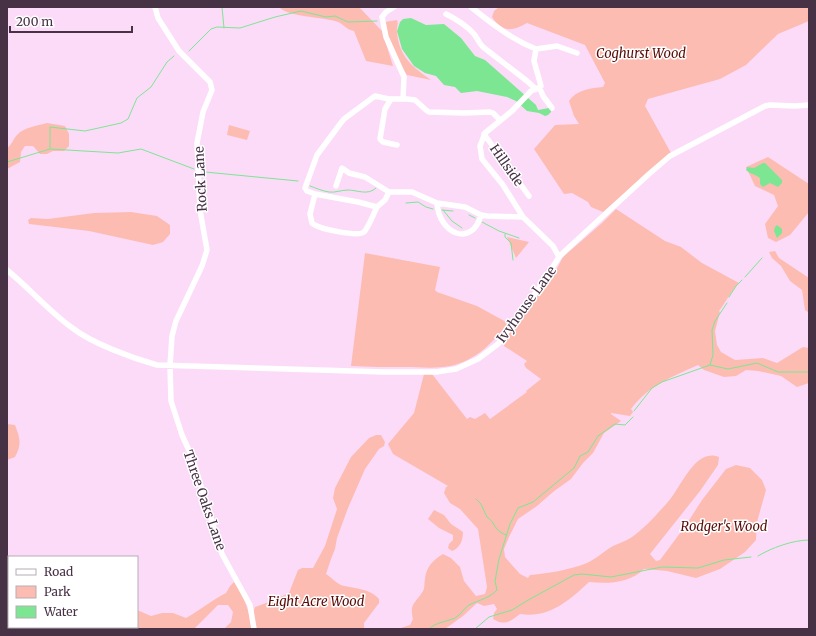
<svg xmlns="http://www.w3.org/2000/svg" width="816" height="636" font-family="Merriweather,serif">
	<style>
		.green { fill: #fdbcb2 }
		.water { fill: #7ce692 }
		.lines { fill: none; stroke-linecap: round; stroke-linejoin: round }
		.stream { stroke: #7ce692; stroke-width: 1 }
		.minor { stroke: #fff; stroke-width: 5.5 }
		.labels { text-anchor: middle; stroke-width: 3; stroke-linejoin: round; paint-order: stroke }
		.park-label { font-size: 13px; font-style: italic; fill: #590c08; stroke: #fff }
		.street-label { font-size: 13px; fill: #473145; stroke: #fff }
	</style>
	<rect width="100%" height="100%" fill="#fcdbf9"/>
	<path class="green" d="M 279,7 L 359,7 L 382,31 L 393,66 L 366,61 L 354,31 C 346,30 342,22 335,21 C 321,17 288,17 279,7 Z
		M 499,7 L 809,7 L 809,21 L 778,34 L 746,65 L 720,79 L 648,99 L 645,106 L 671,153 L 603,212 L 591,207 L 588,202 L 572,193 L 564,194 L 534,149 L 555,125 L 579,124 L 574,116 L 569,101 C 576,90 591,88 603,87 L 605,83 L 585,45 L 527,23 C 512,32 502,32 492,17 L 494,11 Z
		M 397,20 C 399,24 396,28 397,32 C 399,57 413,67 431,80 L 407,75 L 389,47 L 385,22 Z
		M 47,123 L 65,126 L 69,134 L 69,146 L 64,151 L 53,151 L 47,154 L 40,154 L 33,146 L 25,146 L 21,152 L 20,162 L 7,169 L 7,148 C 12,145 13,139 17,135 C 24,127 37,126 47,123 Z
		M 229,125 L 250,131 L 247,140 L 227,135 Z
		M 768,157 L 809,184 L 809,212 L 790,235 L 776,242 L 768,238 L 765,224 L 778,206 L 774,195 L 755,186 L 746,167 Z
		M 616,209 L 665,241 L 681,247 L 702,263 L 739,283 C 731,291 726,302 719,311 L 720,312 L 715,331 L 717,345 L 721,352 L 735,360 L 763,358 L 777,363 L 803,347 L 809,348 L 809,383 L 797,387 L 781,376 L 758,371 L 746,370 L 736,376 L 724,377 L 704,370 L 698,365 C 672,377 649,385 631,409 L 633,412 L 630,416 L 611,413 L 611,414 L 621,421 L 604,433 L 593,453 L 583,463 L 571,479 L 553,492 L 537,506 L 518,519 L 509,537 L 504,549 L 505,557 L 520,574 L 528,578 L 530,575 C 550,573 569,570 587,563 C 596,559 604,551 613,546 C 619,543 626,541 632,537 C 646,527 656,515 667,503 C 681,488 695,447 719,457 L 718,465 L 700,491 L 650,554 L 656,561 L 660,560 L 686,525 L 702,500 L 726,469 L 736,465 L 750,468 L 762,480 L 766,490 L 757,522 L 756,540 L 745,552 L 720,569 L 696,578 L 667,571 L 644,569 C 630,583 608,584 589,582 C 570,600 548,619 520,614 C 510,622 504,626 493,619 L 494,613 L 497,609 L 494,604 L 484,606 L 477,603 L 463,616 L 445,629 L 398,629 L 410,625 L 413,619 C 409,603 416,603 423,591 C 425,588 424,583 425,579 C 426,567 433,560 443,554 L 451,558 L 460,567 L 464,581 L 476,596 L 485,594 L 487,587 L 478,529 L 460,509 L 450,503 L 444,493 L 446,487 L 448,486 L 393,454 L 388,444 L 414,413 L 424,374 L 432,374 L 467,419 L 470,417 L 475,419 L 485,413 L 490,419 L 527,392 L 526,391 L 541,379 L 526,368 L 524,364 L 527,361 L 504,346 L 502,341 L 554,274 L 563,257 L 602,223 Z
		M 131,212 L 157,216 L 170,225 L 170,234 L 163,242 L 153,245 L 89,231 L 29,224 L 28,220 L 31,218 L 48,219 L 94,213 Z
		M 507,237 L 529,242 L 516,258 Z
		M 775,251 L 779,258 L 809,278 L 809,313 L 805,310 L 802,290 L 790,281 L 781,266 L 772,258 L 769,252 Z
		M 365,253 L 440,267 L 435,290 L 437,292 L 477,306 L 508,323 C 493,343 475,361 450,366 C 435,369 419,367 404,367 C 386,367 369,367 351,366 Z
		M 7,424 L 15,425 C 20,438 22,444 15,457 L 7,460 Z
		M 376,435 L 381,435 L 385,442 L 384,446 L 379,449 L 365,469 L 348,508 L 337,538 L 335,549 L 331,559 L 326,574 C 331,577 336,583 341,585 C 354,589 370,588 379,599 L 379,603 L 364,623 L 364,629 L 255,629 L 253,613 L 255,607 L 269,602 L 289,593 L 298,570 L 302,568 L 313,568 L 325,546 L 337,509 L 333,498 L 335,488 L 351,457 L 369,438 Z
		M 434,510 L 444,515 L 451,524 L 463,532 C 463,540 460,548 452,551 L 448,548 L 449,544 L 453,540 L 453,535 L 439,528 L 428,519 Z
		M 234,582 C 245,598 249,610 252,629 L 224,629 L 231,622 L 233,612 L 228,605 L 218,605 L 194,629 L 94,629 L 94,627 L 137,627 L 137,610 L 151,616 L 162,613 L 173,613 L 186,618 C 200,610 212,600 226,593 L 230,586 Z"/>
	<path class="water" d="M 411,18 L 426,25 L 444,24 L 461,38 L 475,56 L 485,60 L 536,105 L 538,110 L 549,108 L 551,109 L 551,112 L 548,115 L 545,116 L 539,113 L 527,111 L 516,101 L 507,97 L 477,91 L 461,93 L 455,87 L 444,85 L 436,76 L 425,73 L 414,66 L 402,49 L 397,31 L 400,22 L 403,19 Z
		M 763,163 L 765,163 L 782,180 L 782,183 L 778,187 L 770,183 L 763,187 L 760,184 L 760,178 C 755,174 750,174 746,170 L 747,167 L 754,168 Z
		M 777,225 L 782,229 L 782,233 L 777,238 L 774,231 L 775,227 Z"/>
	<g class="lines">
		<path class="stream" d="M 222,7 L 224,28
			M 189,51 L 211,29 L 217,27 L 240,28 L 275,17 L 301,11 L 326,17 L 335,16 L 348,22 L 377,21
			M 50,148 L 50,127 L 85,131 L 121,123 L 128,119 L 137,98 L 151,87 L 167,62 L 174,56
			M 7,162 L 50,149 L 118,153 L 141,149 L 194,169
			M 205,172 L 298,181
			M 310,186 C 316,188 322,191 329,192 C 335,193 341,190 348,190 C 357,190 368,196 376,188
			M 406,203 L 418,202 L 426,207 L 433,209
			M 442,210 L 453,211
			M 443,210 L 452,221 L 462,228
			M 469,215 L 475,218
			M 482,222 L 499,231 L 519,238
			M 505,234 L 505,237 L 511,243 L 513,260
			M 745,277 L 762,258
			M 729,297 L 736,286 L 742,280
			M 710,365 L 713,355 L 712,330 L 715,321 L 727,303
			M 634,411 L 652,388 L 662,382 L 710,365 L 728,369 L 757,363 L 778,372 L 809,372
			M 476,499 L 481,504 L 487,517 C 496,523 493,530 506,535
			M 758,556 C 771,548 793,540 809,540
			M 429,629 C 436,622 446,622 455,618 C 461,615 464,608 469,605 C 479,600 490,598 497,590 L 495,581 L 499,559 L 510,524 L 518,508 L 533,502 L 574,468 L 580,456 L 588,452 L 598,436 L 615,424 L 625,425 L 633,417
			M 475,629 L 489,617 L 512,610 L 530,599 L 574,575 L 582,574 L 611,577 L 662,567 L 698,568 L 724,560 L 751,557"/>
		<path class="minor" d="M 155,7 L 158,18 L 179,51 L 210,82 L 212,90 L 203,112 L 197,143 L 200,210 L 207,250 L 202,266 L 176,321 L 172,336 L 170,366 L 171,401 L 182,435 L 192,457 L 222,554 L 250,605 L 254,629
			M 394,7 L 386,12 L 382,17 L 386,37 L 404,77 L 403,99
			M 471,7 C 491,23 511,39 536,49
			M 446,14 C 456,19 467,26 474,34 C 477,38 479,43 483,47 L 527,81 L 536,89
			M 541,91 L 543,96 L 552,108
			M 391,99 L 385,109 L 380,139 L 383,142 L 397,145
			M 500,120 L 493,113 L 490,112 L 464,113 L 429,112 L 426,110 L 415,100 L 407,99 L 389,99 L 375,96 L 344,119 L 340,124 L 317,155 L 305,188 L 307,191 L 315,194 L 358,202 L 377,207 L 385,200 L 389,192 L 412,192 L 437,203 L 465,207 L 481,215 L 487,216 L 523,217 L 553,246 L 559,257
			M 484,134 L 529,196
			M 336,186 L 342,168 L 349,173 L 365,177 L 389,192
			M 315,194 L 310,214 L 312,223 C 318,229 358,237 364,232 C 368,228 374,213 377,207
			M 437,203 C 439,234 472,248 481,215
			M 523,217 L 503,185 L 482,159 L 480,146 L 485,133 L 512,111 L 531,91 L 537,89 L 541,86 L 534,61 L 536,49 L 557,46 L 577,53
			M 7,270 C 29,288 48,310 71,327 C 91,343 132,358 157,365 L 384,372 L 436,372 L 456,369 L 478,359 L 498,344 L 542,284 L 559,257 L 565,251 L 649,174 L 670,156 L 765,106 L 770,105 L 795,106 L 809,105"/>
	</g>
	<g class="labels">
		<g class="park-label">
			<text x="641" y="58">Coghurst Wood</text>
			<text x="724" y="531">Rodger's Wood</text>
			<text x="316" y="606">Eight Acre Wood</text>
		</g>
		<g class="street-label">
			<text transform="translate(507 165) rotate(55)" y="5">Hillside</text>
			<text transform="translate(200 179) rotate(-93)" y="5">Rock Lane</text>
			<text transform="translate(526 304) rotate(-54)" y="5">Ivyhouse Lane</text>
			<text transform="translate(205 500) rotate(71)" y="5">Three Oaks Lane</text>
		</g>
	</g>
	<rect width="816" height="636" fill="none" stroke="#473145" stroke-width="16"/>
	<rect x="8" y="556" width="130" height="72" fill="#ffffff" stroke="#b5adb5"/>
	<rect x="16" y="569" width="20" height="6" fill="#ffffff" stroke="#b5adb5"/>
	<text x="44" y="576" font-size="12" fill="#473145">Road</text>
	<rect x="16" y="586" width="20" height="12" fill="#fdbcb2" stroke="#b5adb5"/>
	<text x="44" y="596" font-size="12" fill="#473145">Park</text>
	<rect x="16" y="606" width="20" height="12" fill="#7ce692" stroke="#b5adb5"/>
	<text x="44" y="616" font-size="12" fill="#473145">Water</text>
	<path d="M10 26v6h122v-6" fill="none" stroke="#473145" stroke-width="2"/>
	<text x="16" y="26" font-size="12" fill="#473145" stroke="#ffffff" stroke-width="3" paint-order="stroke">200 m</text>
</svg>
